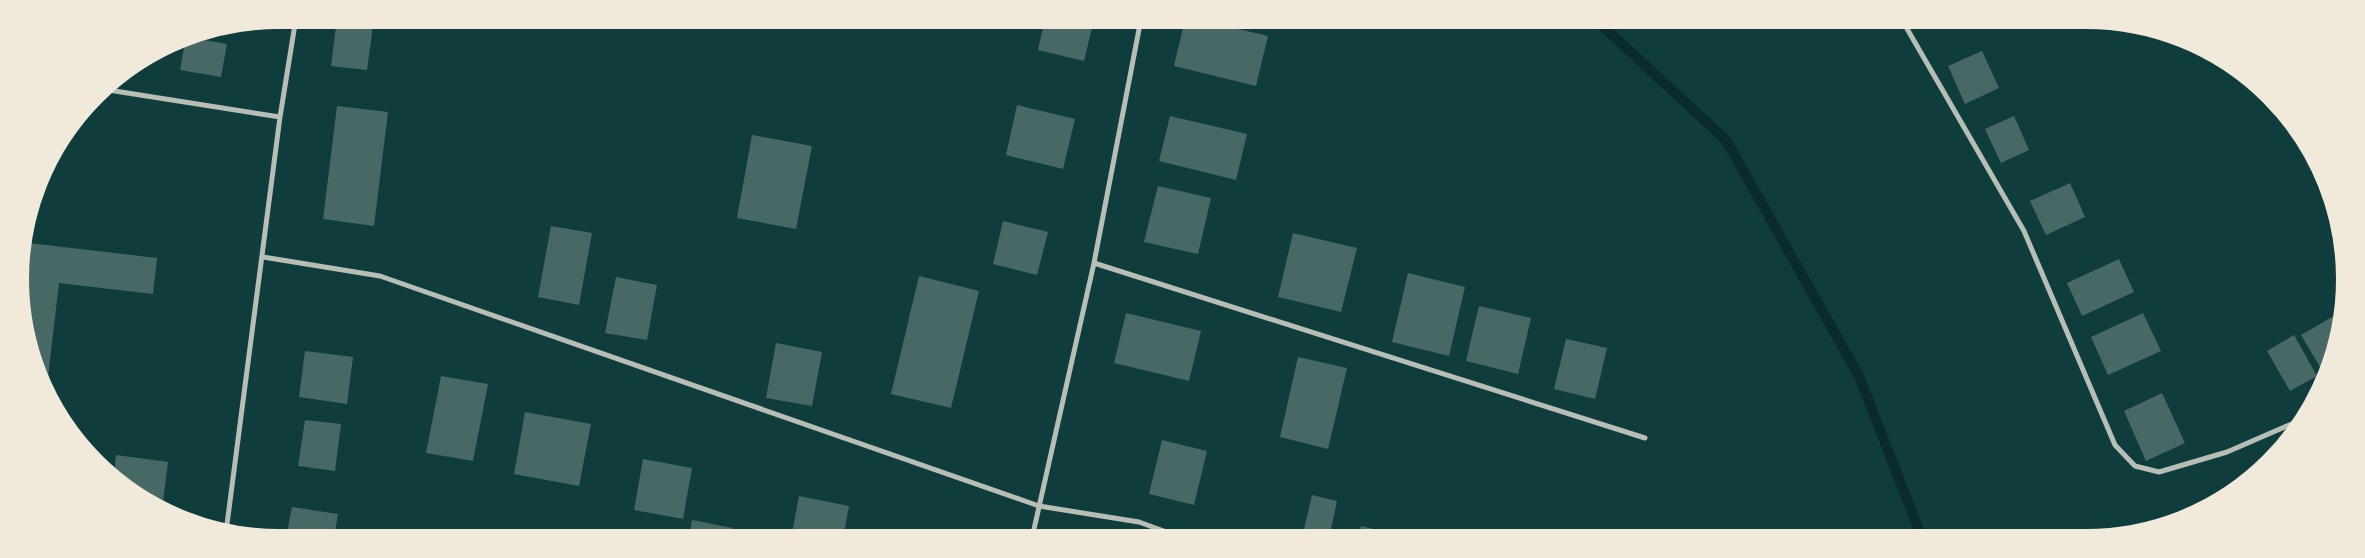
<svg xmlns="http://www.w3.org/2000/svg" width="2365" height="558" font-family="'Times New Roman',serif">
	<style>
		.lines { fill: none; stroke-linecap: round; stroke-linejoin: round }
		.stream { stroke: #0a2a2b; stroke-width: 10 }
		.building { fill: #486865 }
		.minor { stroke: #b8beb3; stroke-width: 5 }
		.rim { fill: none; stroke: #f1e9da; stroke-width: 6 }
	</style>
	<rect width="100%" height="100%" fill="#0f3d3e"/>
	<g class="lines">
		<path class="stream" d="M 1595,19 L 1726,140 L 1859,376 L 1922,538"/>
	</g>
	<path class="building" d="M 337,18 L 374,18 L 367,70 L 331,66 Z
		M 1045,18 L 1094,19 L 1084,61 L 1038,50 Z
		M 1185,19 L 1196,19 L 1268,36 L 1256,86 L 1174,66 Z
		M 186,37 L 227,44 L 221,77 L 180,70 Z
		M 1982,51 L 1999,88 L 1965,104 L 1948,66 Z
		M 1017,105 L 1075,119 L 1063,169 L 1006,155 Z
		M 337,106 L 388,112 L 374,226 L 323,219 Z
		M 1170,116 L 1247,134 L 1236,180 L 1159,161 Z
		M 2014,116 L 2029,150 L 2001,163 L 1985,129 Z
		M 752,135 L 812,146 L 796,229 L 737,218 Z
		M 2070,183 L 2085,217 L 2046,235 L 2030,201 Z
		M 1158,186 L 1211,198 L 1198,254 L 1144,242 Z
		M 1003,221 L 1048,232 L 1037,275 L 993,264 Z
		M 551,226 L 592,233 L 579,305 L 538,297 Z
		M 1293,233 L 1357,248 L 1341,312 L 1278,297 Z
		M 29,243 L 157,258 L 153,294 L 59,283 L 48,377 L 41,377 L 26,347 L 22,302 Z
		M 2119,259 L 2134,292 L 2082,316 L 2067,283 Z
		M 1408,273 L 1465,287 L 1449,356 L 1392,342 Z
		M 919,276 L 979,291 L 951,408 L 891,394 Z
		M 616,277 L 657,285 L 647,340 L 605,333 Z
		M 1479,306 L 1531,318 L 1518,374 L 1466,361 Z
		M 1126,313 L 1201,331 L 1189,381 L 1114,363 Z
		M 2143,313 L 2161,351 L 2108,375 L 2091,337 Z
		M 2339,313 L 2343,320 L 2326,377 L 2301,335 Z
		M 2294,335 L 2317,376 L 2290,391 L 2267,351 Z
		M 1566,339 L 1607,348 L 1595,399 L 1554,389 Z
		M 776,343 L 822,352 L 812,406 L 766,398 Z
		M 305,351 L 353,357 L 347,404 L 299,397 Z
		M 1298,357 L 1347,368 L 1328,449 L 1280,437 Z
		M 441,376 L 488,384 L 473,461 L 426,453 Z
		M 2162,393 L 2185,443 L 2146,461 L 2124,411 Z
		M 525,412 L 591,424 L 579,486 L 514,474 Z
		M 305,420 L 341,424 L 335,471 L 298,466 Z
		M 1162,440 L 1207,451 L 1194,505 L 1149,494 Z
		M 116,455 L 168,462 L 162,510 L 149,506 L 114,475 Z
		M 643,459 L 692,468 L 683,519 L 634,510 Z
		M 1312,495 L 1337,501 L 1329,538 L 1302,538 Z
		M 799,496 L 849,506 L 843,538 L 791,538 Z
		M 292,507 L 338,514 L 334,538 L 286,538 Z
		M 692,520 L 733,528 L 731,538 L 689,538 Z
		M 1361,526 L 1411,538 L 1358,538 Z
		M 895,531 L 926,537 L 926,538 L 894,538 Z"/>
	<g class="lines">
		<path class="minor" d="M 1902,20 L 2024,231 L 2115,445 L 2135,466 L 2159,472 L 2227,452 L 2303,419
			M 102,89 L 280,117
			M 263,257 L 380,276 L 1039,506 L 1139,522 L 1183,538
			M 1094,263 L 1645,438
			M 226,532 L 280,117 L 296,18
			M 1032,538 L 1094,263 L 1141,19"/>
	</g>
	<path d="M0 0H2365V558H0ZM279 26H2086A253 253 0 0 1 2339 279V279A253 253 0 0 1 2086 532H279A253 253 0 0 1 26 279V279A253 253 0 0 1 279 26Z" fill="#f1e9da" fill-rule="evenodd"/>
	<path class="rim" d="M279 26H2086A253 253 0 0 1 2339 279V279A253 253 0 0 1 2086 532H279A253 253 0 0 1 26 279V279A253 253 0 0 1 279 26Z"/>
</svg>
